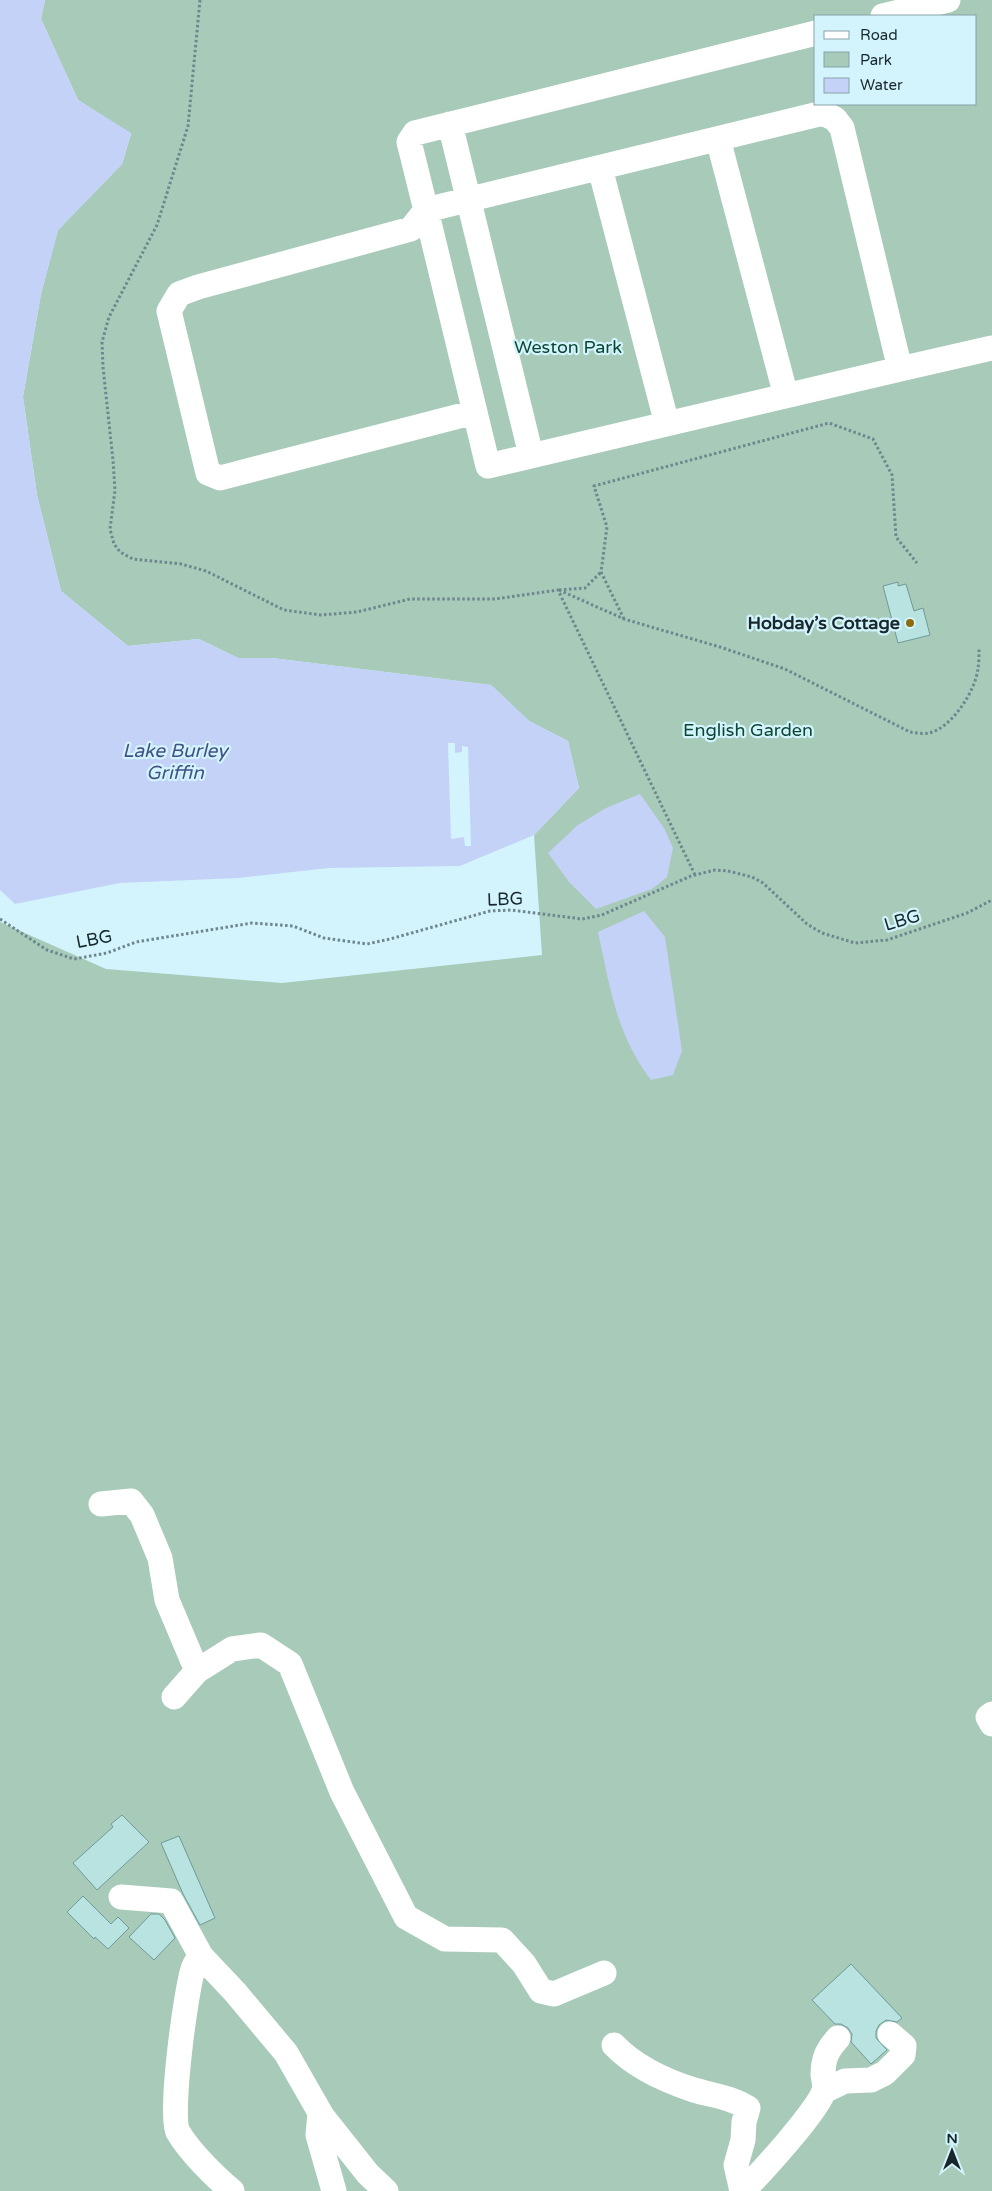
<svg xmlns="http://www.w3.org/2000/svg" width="992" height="2191" font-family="'Varela Round',sans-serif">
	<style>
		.green { fill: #a7cab9; fill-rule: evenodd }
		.water { fill: #c5d2f8 }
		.pier { fill: #d3f4fd }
		.building { fill: #b8e3e0; stroke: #709a97 }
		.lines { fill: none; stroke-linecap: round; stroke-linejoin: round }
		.path { stroke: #6e868d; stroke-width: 3; stroke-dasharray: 2.5 2.5; stroke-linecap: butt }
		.minor { stroke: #fff; stroke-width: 25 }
		.poi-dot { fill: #8e6b0e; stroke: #d3f4fd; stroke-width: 2 }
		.labels { text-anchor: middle; stroke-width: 4.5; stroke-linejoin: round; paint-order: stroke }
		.park-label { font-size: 18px; fill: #0b4632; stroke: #d3f4fd }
		.poi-label { font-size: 18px; font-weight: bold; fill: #18272c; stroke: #d3f4fd; text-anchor: end }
		.street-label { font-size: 18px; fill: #18272c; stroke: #d3f4fd }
		.water-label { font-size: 19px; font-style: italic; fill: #435184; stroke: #d3f4fd }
	</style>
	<rect width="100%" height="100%" fill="#d3f4fd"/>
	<path class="green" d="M 45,0 L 992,0 L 992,2191 L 0,2191 L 0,922 L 106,969 L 282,983 L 542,955 L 534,835 L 579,788 L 568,741 L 529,721 L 491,685 L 272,658 L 238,658 L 199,639 L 128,646 L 61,591 L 37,495 L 23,397 L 41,294 L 58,230 L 122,164 L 131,134 L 78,100 L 41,19 ZM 816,16 L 976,16 L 976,104 L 816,104 Z"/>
	<path class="water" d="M 0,0 L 45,0 L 41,19 L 78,100 L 131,133 L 122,164 L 58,230 L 41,294 L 23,397 L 37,495 L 61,591 L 128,646 L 199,639 L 238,658 L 272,658 L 491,685 L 529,721 L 568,741 L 579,788 L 534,835 L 460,866 L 329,868 L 239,878 L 120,883 L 15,904 L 0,890 Z
		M 640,794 L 664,828 L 673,848 L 667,877 L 652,889 L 596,909 L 569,882 L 548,853 L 578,825 L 606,808 Z
		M 644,911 L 665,937 L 682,1051 L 673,1075 L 651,1080 C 616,1034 610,987 598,932 Z"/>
	<path class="pier" d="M 448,743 L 455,743 L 455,753 L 462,752 L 462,746 L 468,747 L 471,846 L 465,846 L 464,837 L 451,839 Z"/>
	<path class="building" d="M 898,582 L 898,586 L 906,584 L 914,611 L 923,608 L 930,635 L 898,643 L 883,586 Z
		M 122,1815 L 149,1842 L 97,1890 L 73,1863 L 113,1827 L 111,1824 Z
		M 179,1836 L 215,1918 L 200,1925 L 183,1894 L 161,1843 Z
		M 83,1896 L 111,1924 L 118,1917 L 129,1928 L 108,1949 L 95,1937 L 94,1939 L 67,1912 Z
		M 151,1914 L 159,1914 L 165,1920 L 175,1938 L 154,1960 L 129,1937 Z
		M 851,1964 L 902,2018 L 897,2022 L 886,2020 L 879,2025 L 876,2031 L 876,2038 L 887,2050 L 871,2064 L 851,2042 L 852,2034 L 848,2028 L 841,2024 L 835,2024 L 812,2000 Z"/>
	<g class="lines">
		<path class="path" d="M 200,0 L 188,126 L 157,225 L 109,317 L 102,342 L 103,367 L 113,460 L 115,490 L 110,529 L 114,544 L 120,552 L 133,559 L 181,564 L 206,571 L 284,610 L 321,615 L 357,612 L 410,599 L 495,599 L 558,590 L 695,875
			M 559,590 L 624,619 L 720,647 L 785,669 L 910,732 C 916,733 923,734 929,733 C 952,728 976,690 978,668 C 979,662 979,655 979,649
			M 559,590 L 585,588 L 601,572
			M 624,619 L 601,572 L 607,527 L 594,486 L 829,423 L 873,439 L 892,475 L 896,537 L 917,563
			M 0,919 L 47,950 L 74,959 L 107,953 L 136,942 L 252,923 L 293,926 L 324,938 L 367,944 L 390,939 L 490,911 L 511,910 L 582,919 L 602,915 L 691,876 L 715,870 L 728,871 L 752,877 L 763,883 L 807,924 L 822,933 L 855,943 L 887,940 L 967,913 L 992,900"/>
		<path class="minor" d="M 883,16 L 948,0
			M 450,124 L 531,455
			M 718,139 L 786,396
			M 600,168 L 667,424
			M 900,369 L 992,348
			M 475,412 L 220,478 L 208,473 L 169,311 L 179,294 L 198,287 L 411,229 L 426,210 L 823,113 L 835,119 L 842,128 L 900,369 L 488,466 L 426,210 C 420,187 415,165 409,142 L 415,133 L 816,33
			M 101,1504 L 131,1501 L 142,1515 L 160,1558 L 167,1600 L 197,1671 L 174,1697
			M 197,1671 L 232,1649 L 261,1645 L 290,1664 L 342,1792 L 406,1917 L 445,1939 L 502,1940 L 524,1964 L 541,1991 L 554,1994 L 604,1973
			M 992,1714 L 988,1717 L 992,1724
			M 121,1897 L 171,1901 L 201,1956 L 235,1992 L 286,2053 L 322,2116 L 368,2174 L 386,2191
			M 201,1956 C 198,1960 194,1964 193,1969 C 186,1991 169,2115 178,2132 C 189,2151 215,2177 232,2191
			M 614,2045 C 634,2066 666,2081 694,2090 C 714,2096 730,2097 748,2108 L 744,2122 L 743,2140 L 736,2165 L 742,2191
			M 824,2091 L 845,2081 L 871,2080 L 885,2073 L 903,2055 L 904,2046 L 890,2034
			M 320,2113 L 318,2135 L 334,2191
			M 742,2191 C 757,2178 821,2107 824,2090 C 825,2086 824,2080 823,2075 C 823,2059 827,2050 838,2038"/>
	</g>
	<circle class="poi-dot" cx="910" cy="623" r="5"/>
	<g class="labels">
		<g class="park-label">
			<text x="568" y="353">Weston Park</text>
			<text x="748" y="736">English Garden</text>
		</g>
		<g class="poi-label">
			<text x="900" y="629">Hobday’s Cottage</text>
		</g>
		<g class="street-label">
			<text transform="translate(505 899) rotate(-2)" y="6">LBG</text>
			<text transform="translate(902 920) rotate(-17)" y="6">LBG</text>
			<text transform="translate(94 939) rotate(-11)" y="6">LBG</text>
		</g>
		<g class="water-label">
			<text x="175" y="757">Lake Burley<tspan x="175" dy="22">Griffin</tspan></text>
		</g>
	</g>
	<rect x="814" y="15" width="162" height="90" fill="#d3f4fd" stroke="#88a2a9"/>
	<rect x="824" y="31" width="25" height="8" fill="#ffffff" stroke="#88a2a9"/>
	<text x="860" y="40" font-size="15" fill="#18272c">Road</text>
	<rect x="824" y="52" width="25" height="15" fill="#a7cab9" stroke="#88a2a9"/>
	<text x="860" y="65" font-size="15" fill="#18272c">Park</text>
	<rect x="824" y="78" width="25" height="15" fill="#c5d2f8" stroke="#88a2a9"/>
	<text x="860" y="90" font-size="15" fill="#18272c">Water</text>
	<g transform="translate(952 2151)" stroke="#d3f4fd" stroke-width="4" paint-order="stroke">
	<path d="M0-4L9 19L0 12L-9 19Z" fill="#18272c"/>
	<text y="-8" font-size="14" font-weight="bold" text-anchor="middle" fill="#18272c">N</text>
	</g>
</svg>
